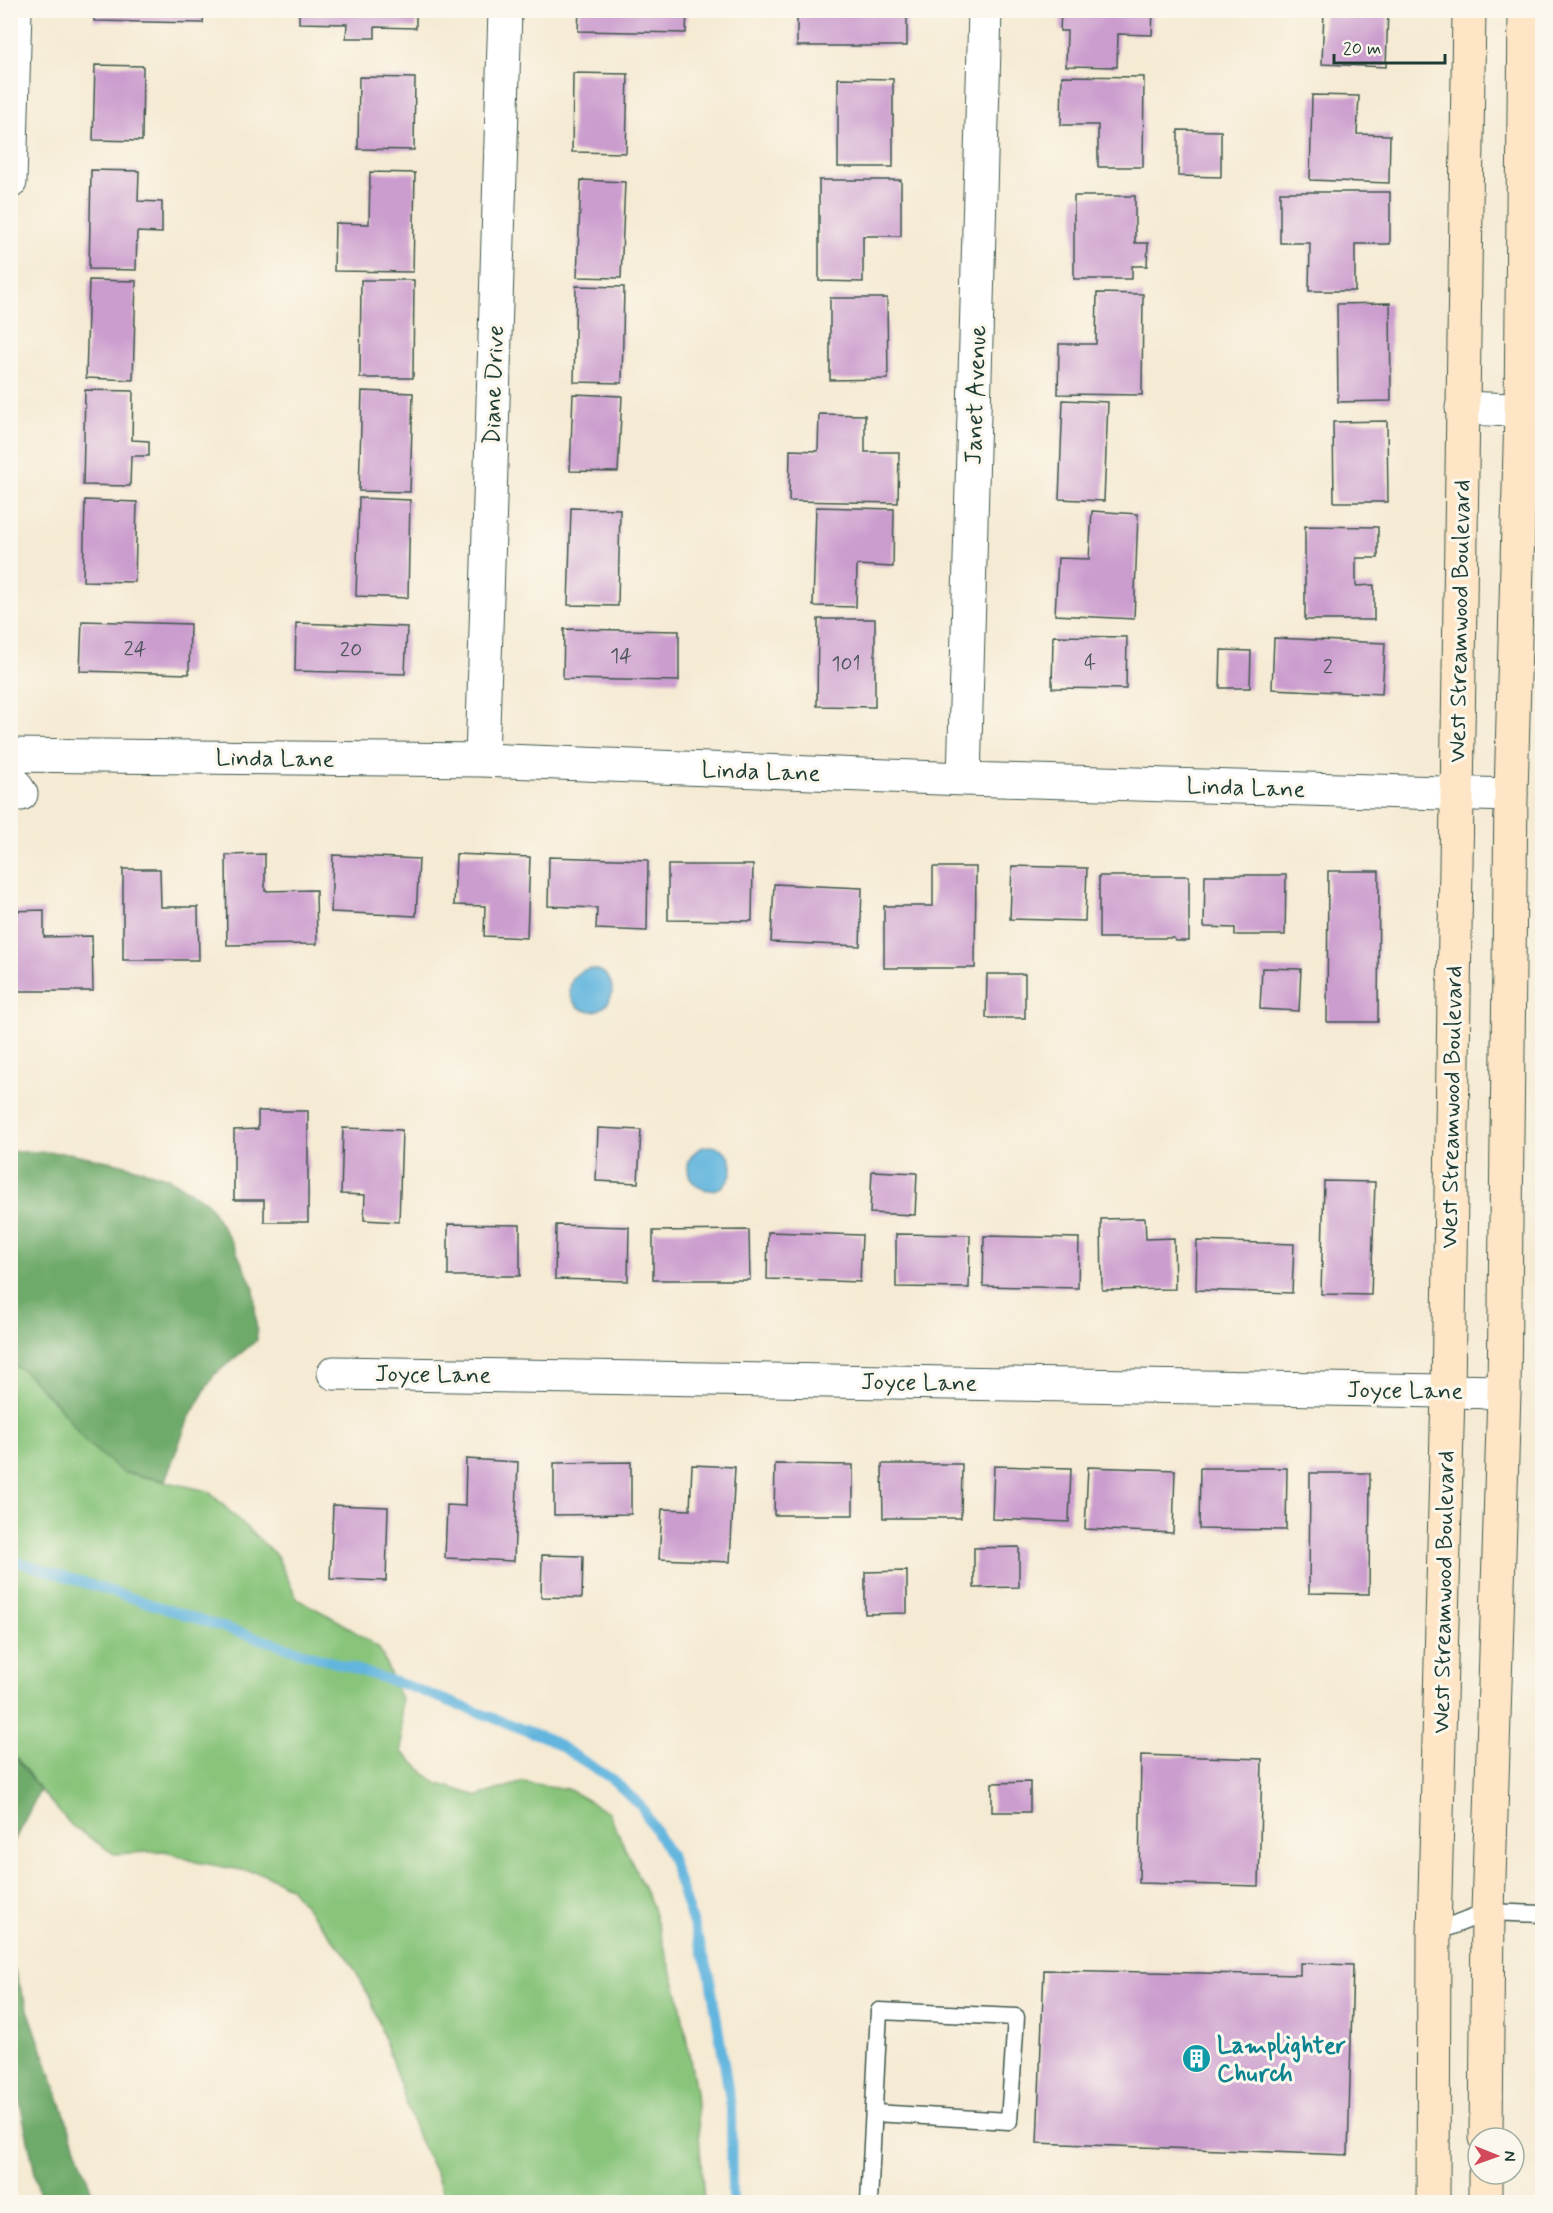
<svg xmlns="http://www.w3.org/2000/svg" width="1553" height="2213" font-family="Mynerve,sans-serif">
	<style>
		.green { fill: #88c47a; stroke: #548057; stroke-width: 1.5 }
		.forest { fill: #6eaa6a; stroke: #46744f; stroke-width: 1.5 }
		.water { fill: #62b5de; stroke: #407989; stroke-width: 1.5 }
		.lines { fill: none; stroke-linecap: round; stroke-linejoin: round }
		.stream { stroke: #62b5de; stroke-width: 10 }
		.building { fill: #cb9cce }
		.lane-casing { stroke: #3f574c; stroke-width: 19 }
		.street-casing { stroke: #3f574c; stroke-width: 35 }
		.secondary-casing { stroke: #3f574c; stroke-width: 35 }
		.lane { stroke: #fff; stroke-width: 16 }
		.street { stroke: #fff; stroke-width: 33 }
		.secondary { stroke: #fde5c5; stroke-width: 33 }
		.labels { text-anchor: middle; stroke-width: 6; stroke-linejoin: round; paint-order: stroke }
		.number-label { font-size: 21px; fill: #4a555a }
		.street-label { font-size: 24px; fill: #1f3d34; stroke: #fbf7ec }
		.culture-label { font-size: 24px; font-weight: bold; fill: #0d838f; stroke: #fbf7ec; text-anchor: start }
	</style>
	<rect width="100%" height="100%" fill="#fbf7ec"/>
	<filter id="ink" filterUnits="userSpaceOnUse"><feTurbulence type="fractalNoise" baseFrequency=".0167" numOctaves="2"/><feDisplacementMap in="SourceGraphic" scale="12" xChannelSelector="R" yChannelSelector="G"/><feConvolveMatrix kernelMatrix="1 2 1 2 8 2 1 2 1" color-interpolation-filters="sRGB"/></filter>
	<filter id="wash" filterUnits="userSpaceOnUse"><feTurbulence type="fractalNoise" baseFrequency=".008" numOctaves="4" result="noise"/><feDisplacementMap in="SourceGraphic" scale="24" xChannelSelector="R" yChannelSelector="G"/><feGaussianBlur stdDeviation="1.35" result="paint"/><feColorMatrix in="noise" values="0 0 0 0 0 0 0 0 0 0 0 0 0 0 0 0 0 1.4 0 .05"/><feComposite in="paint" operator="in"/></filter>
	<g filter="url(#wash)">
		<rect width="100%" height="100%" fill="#f5ead3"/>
		<path class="green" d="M 10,1364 L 23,1370 L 122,1472 L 208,1491 L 277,1556 L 297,1599 L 337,1620 L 379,1648 L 401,1699 L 402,1752 L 436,1783 L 478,1796 L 523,1782 L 568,1789 L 608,1812 L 652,1905 L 679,1997 L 696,2092 L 704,2202 L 445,2202 L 437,2176 L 418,2138 L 371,2000 L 347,1956 L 290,1888 L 265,1874 L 196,1862 L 165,1851 L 114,1854 L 72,1826 L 40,1790 L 11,1750 Z"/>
		<path class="forest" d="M 10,1151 L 69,1153 L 122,1164 L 166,1177 L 207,1202 L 234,1246 L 254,1289 L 257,1340 L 213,1376 L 188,1420 L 165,1481 L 122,1472 L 87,1443 L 55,1402 L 23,1370 L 11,1364 Z
			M 10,1750 L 40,1790 L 13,1843 L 10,1842 Z
			M 10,1958 L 95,2201 L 94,2202 L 41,2202 L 20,2102 L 11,2078 Z"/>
		<path class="water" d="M570 990a21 21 0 1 1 42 0a21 21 0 1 1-42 0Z
			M688 1168a22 22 0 1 1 44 0a22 22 0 1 1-44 0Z"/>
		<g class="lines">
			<path class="stream" d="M 10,1559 L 408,1686 L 549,1739 L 612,1779 L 641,1806 L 670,1855 L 709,1972 L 731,2106 L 732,2202"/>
		</g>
		<g id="blocks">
			<path class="building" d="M 94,10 L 204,10 L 203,23 L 94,21 Z
				M 299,10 L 416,10 L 416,28 L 375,27 L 375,38 L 346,38 L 347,24 L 299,23 Z
				M 579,10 L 687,10 L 686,33 L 578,31 Z
				M 797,10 L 907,10 L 907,46 L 797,46 Z
				M 1061,10 L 1153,10 L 1152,35 L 1118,34 L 1117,67 L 1066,66 L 1067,31 L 1060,31 Z
				M 1324,10 L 1388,10 L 1386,67 L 1322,64 Z
				M 95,65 L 143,66 L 142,141 L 93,140 Z
				M 573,73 L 628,74 L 626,153 L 572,152 Z
				M 1062,76 L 1144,77 L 1143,167 L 1098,167 L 1098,125 L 1061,125 Z
				M 359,77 L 415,78 L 414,150 L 358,149 Z
				M 838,78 L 893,79 L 893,167 L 838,167 Z
				M 1312,95 L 1359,96 L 1357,134 L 1390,135 L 1389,183 L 1310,180 Z
				M 1178,130 L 1221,131 L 1221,177 L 1178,176 Z
				M 91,170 L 139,171 L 138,201 L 162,202 L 162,233 L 137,232 L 136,270 L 89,269 Z
				M 370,172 L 415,173 L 413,272 L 334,271 L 335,223 L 369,224 Z
				M 581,180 L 625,182 L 621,278 L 577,277 Z
				M 819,180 L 901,180 L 901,236 L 863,236 L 863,282 L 819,281 Z
				M 1280,192 L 1390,192 L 1390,244 L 1355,244 L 1355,291 L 1309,291 L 1310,243 L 1280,243 Z
				M 1074,196 L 1135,196 L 1135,243 L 1148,243 L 1147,266 L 1132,266 L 1132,279 L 1074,279 Z
				M 89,280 L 136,281 L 133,380 L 86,378 Z
				M 361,280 L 414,280 L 413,378 L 360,378 Z
				M 576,286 L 624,287 L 622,383 L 574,382 Z
				M 1097,293 L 1143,294 L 1142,395 L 1058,394 L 1059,344 L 1096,344 Z
				M 830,298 L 887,298 L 888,379 L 830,380 Z
				M 1390,303 L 1391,401 L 1338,402 L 1337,304 Z
				M 85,390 L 133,391 L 132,440 L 149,441 L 149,456 L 131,456 L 130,486 L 83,485 Z
				M 362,391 L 413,393 L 410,492 L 359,491 Z
				M 573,394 L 622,396 L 618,472 L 570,471 Z
				M 1063,400 L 1108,402 L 1104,501 L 1059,499 Z
				M 819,414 L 865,415 L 865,452 L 899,452 L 898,503 L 789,501 L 790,450 L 818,451 Z
				M 1387,421 L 1388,502 L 1334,502 L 1333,422 Z
				M 359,498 L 410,500 L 408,598 L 356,596 Z
				M 85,500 L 137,502 L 135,582 L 83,581 Z
				M 816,507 L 894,509 L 893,567 L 857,565 L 856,607 L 813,606 Z
				M 571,508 L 620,509 L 618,606 L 568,605 Z
				M 1092,511 L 1138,514 L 1134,619 L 1055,615 L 1058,558 L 1089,559 Z
				M 1305,526 L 1378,527 L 1378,558 L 1356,558 L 1356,586 L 1374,585 L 1374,620 L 1305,620 Z
				M 818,619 L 875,619 L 875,707 L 817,706 Z
				M 82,621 L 190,624 L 189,674 L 80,671 Z
				M 296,623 L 407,627 L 405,674 L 295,671 Z
				M 564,629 L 679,631 L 679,681 L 563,679 Z
				M 1053,636 L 1127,637 L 1126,689 L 1052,688 Z
				M 1274,638 L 1385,643 L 1382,694 L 1272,689 Z
				M 1221,650 L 1251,651 L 1250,688 L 1220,688 Z
				M 265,854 L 265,891 L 316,890 L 317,944 L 227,945 L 226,855 Z
				M 456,854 L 530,857 L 527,938 L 484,936 L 485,906 L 454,905 Z
				M 333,855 L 419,859 L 416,916 L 331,912 Z
				M 549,857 L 648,860 L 647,931 L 596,929 L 597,908 L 548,906 Z
				M 668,865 L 753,865 L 752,921 L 668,920 Z
				M 1012,866 L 1087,868 L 1085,921 L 1010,919 Z
				M 933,867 L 976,867 L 975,968 L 884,968 L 884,906 L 933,906 Z
				M 123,869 L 160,869 L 161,907 L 198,907 L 199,960 L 123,960 Z
				M 1328,871 L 1379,871 L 1378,1022 L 1327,1022 Z
				M 1205,875 L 1286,875 L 1285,935 L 1235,935 L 1235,928 L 1204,927 Z
				M 1099,876 L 1189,876 L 1189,941 L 1175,941 L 1174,938 L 1099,938 Z
				M 774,884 L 862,888 L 860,946 L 771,942 Z
				M 44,910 L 44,937 L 92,936 L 93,991 L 10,991 L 10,911 Z
				M 1262,968 L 1301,969 L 1299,1011 L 1260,1009 Z
				M 987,974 L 1025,974 L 1025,1018 L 986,1018 Z
				M 258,1111 L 308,1111 L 308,1222 L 264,1222 L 264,1200 L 234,1200 L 234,1130 L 258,1129 Z
				M 343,1128 L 402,1130 L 399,1222 L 364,1220 L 365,1195 L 341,1194 Z
				M 598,1128 L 641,1130 L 638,1183 L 596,1181 Z
				M 872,1171 L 917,1173 L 915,1215 L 870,1213 Z
				M 1324,1181 L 1375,1182 L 1371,1295 L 1321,1294 Z
				M 1145,1218 L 1146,1239 L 1174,1238 L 1175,1289 L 1102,1290 L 1101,1219 Z
				M 448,1224 L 520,1225 L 520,1276 L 448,1276 Z
				M 556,1225 L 629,1227 L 628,1281 L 555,1279 Z
				M 749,1230 L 750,1280 L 653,1280 L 653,1231 Z
				M 768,1232 L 862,1235 L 860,1282 L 767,1279 Z
				M 896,1234 L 970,1235 L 969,1288 L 896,1287 Z
				M 984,1236 L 1079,1238 L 1078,1288 L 983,1286 Z
				M 1197,1241 L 1294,1244 L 1292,1293 L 1196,1290 Z
				M 466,1459 L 518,1462 L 514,1561 L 445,1558 L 447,1505 L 465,1506 Z
				M 631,1462 L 631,1514 L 554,1515 L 554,1463 Z
				M 775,1464 L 853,1465 L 853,1515 L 774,1515 Z
				M 882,1464 L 962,1464 L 961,1518 L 883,1518 Z
				M 692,1465 L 735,1467 L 730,1562 L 659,1559 L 662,1509 L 690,1510 Z
				M 994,1466 L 1071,1468 L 1069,1522 L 992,1519 Z
				M 1088,1467 L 1175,1470 L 1173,1533 L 1085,1529 Z
				M 1200,1468 L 1287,1468 L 1286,1530 L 1199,1529 Z
				M 1310,1473 L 1370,1473 L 1369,1594 L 1309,1593 Z
				M 333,1505 L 388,1507 L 386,1581 L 330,1579 Z
				M 1019,1547 L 1019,1587 L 974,1588 L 974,1548 Z
				M 542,1555 L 583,1556 L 582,1598 L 541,1597 Z
				M 907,1571 L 907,1613 L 865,1614 L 865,1572 Z
				M 1141,1755 L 1262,1759 L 1259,1886 L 1139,1883 Z
				M 1030,1782 L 1030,1812 L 992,1812 L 992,1783 Z
				M 1300,1963 L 1353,1965 L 1348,2155 L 1037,2143 L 1044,1970 L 1300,1975 Z"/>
		</g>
	</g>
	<g filter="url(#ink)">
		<use href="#blocks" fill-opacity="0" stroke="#3f574c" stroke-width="1.5"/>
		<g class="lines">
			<defs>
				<path id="lane" d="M 1434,1933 L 1488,1912 L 1542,1914
					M 869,2202 L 879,2011 L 1016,2017 L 1009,2121 L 874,2113"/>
				<path id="street" d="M 10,182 L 15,10
					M 1462,408 L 1542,411
					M 10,755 L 482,760 L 964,779 L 1511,795
					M 482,760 L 505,10
					M 10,777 L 21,794
					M 964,779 L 985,10
					M 334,1373 L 1504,1392"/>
				<path id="secondary" d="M 1486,2138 L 1488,1912 L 1504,1392 L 1511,795 L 1521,410 L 1525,10
					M 1433,2202 L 1434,1933 L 1448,1391 L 1469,10
					M 1485,2202 L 1485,2174"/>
			</defs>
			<use href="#lane" class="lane-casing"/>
			<use href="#street" class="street-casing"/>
			<use href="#secondary" class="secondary-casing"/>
			<use href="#lane" class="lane"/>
			<use href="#street" class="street"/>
			<use href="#secondary" class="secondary"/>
		</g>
	</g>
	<defs>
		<symbol id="building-disc" viewBox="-11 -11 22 22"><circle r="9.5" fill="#0f9aa8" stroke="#fbf7ec"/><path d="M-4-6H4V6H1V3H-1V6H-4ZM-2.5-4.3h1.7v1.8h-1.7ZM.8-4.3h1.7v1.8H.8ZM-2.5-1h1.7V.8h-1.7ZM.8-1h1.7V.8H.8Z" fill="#fff"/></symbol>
	</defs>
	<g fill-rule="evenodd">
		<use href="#building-disc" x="1180" y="2042" width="33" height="33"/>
	</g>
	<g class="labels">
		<g class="number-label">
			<text x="135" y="655">24</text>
			<text x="351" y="656">20</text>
			<text x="621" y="662">14</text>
			<text x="1090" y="669">4</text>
			<text x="846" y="670">101</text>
			<text x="1328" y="673">2</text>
		</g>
		<g class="street-label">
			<text transform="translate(493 385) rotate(-88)" y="8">Diane Drive</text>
			<text transform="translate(975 395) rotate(-88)" y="8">Janet Avenue</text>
			<text transform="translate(1459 621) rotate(-89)" y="8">West Streamwood Boulevard</text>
			<text transform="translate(275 758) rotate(1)" y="8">Linda Lane</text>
			<text transform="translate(761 771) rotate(2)" y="8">Linda Lane</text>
			<text transform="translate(1246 787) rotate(2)" y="8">Linda Lane</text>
			<text transform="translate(1451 1107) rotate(-89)" y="8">West Streamwood Boulevard</text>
			<text transform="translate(433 1374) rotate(1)" y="8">Joyce Lane</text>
			<text transform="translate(919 1382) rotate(1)" y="8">Joyce Lane</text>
			<text transform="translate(1405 1390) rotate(1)" y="8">Joyce Lane</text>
			<text transform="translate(1443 1592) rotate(-89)" y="8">West Streamwood Boulevard</text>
		</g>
		<g class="culture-label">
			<text x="1217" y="2053">Lamplighter<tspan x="1217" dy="28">Church</tspan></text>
		</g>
	</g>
	<rect width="1553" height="2213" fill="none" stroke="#fbf7ec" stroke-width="36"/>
	<g transform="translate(1496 2156) rotate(91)"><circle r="28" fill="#fbf7ec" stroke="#a3ada2" stroke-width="1.5"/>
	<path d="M0-4.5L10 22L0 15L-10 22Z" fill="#d1495b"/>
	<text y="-9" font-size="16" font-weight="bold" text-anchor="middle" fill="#1f3d34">N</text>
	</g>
	<path d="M1334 54v9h111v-9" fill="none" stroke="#1f3d34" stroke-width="3"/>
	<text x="1343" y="54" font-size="18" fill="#1f3d34" stroke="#fbf7ec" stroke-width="4.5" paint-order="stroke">20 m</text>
</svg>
